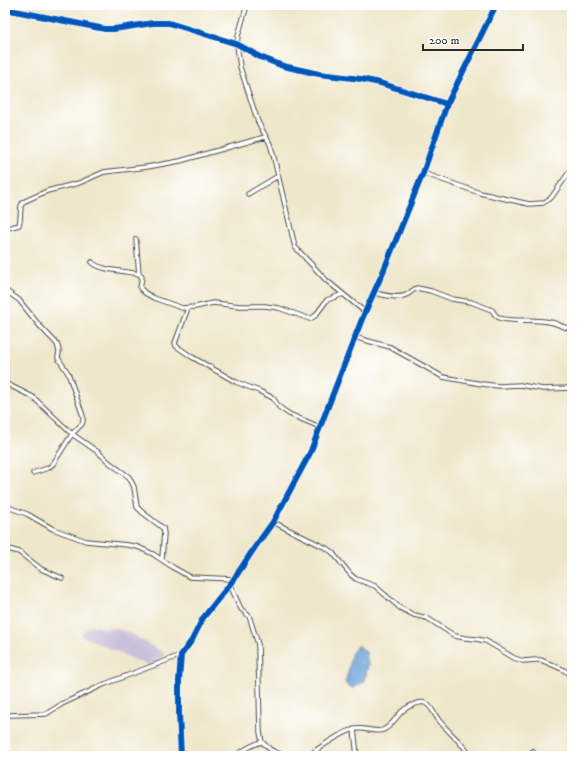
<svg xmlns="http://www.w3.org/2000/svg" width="577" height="761" font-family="'IM FELL DW Pica',serif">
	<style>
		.industrial { fill: #c8bfd8 }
		.water { fill: #679ed5; stroke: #496480 }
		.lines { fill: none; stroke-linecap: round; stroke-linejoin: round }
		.minor-casing { stroke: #484743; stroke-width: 5.5 }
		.tertiary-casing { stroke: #484743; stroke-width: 6 }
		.minor { stroke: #fff; stroke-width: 3.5 }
		.tertiary { stroke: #fff; stroke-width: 4.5 }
		.cycleway-casing { stroke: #fff; stroke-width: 8 }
		.cycleway { stroke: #0057b8; stroke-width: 6 }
	</style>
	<rect width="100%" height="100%" fill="#fff"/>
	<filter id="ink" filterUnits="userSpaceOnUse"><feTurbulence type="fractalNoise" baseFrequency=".025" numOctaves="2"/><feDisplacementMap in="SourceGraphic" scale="8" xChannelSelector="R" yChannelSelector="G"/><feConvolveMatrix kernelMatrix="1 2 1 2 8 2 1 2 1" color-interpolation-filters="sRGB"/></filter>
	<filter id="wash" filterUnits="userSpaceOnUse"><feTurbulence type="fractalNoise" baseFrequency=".012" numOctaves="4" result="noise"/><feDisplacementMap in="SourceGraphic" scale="16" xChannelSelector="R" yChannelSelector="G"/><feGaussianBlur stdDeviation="0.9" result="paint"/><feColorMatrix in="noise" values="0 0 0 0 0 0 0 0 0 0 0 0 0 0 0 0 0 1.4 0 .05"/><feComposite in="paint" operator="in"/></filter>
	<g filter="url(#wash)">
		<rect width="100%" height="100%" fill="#efe7cb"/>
		<path class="industrial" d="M 92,625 L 105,629 L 115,628 L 127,632 L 164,653 L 158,670 L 82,636 L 81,633 Z"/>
		<path class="water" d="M 358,645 L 366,652 L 368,665 L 366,675 L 363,682 L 354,688 L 348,686 L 345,683 L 349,668 L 351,654 Z"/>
	</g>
	<g filter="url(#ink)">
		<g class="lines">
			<defs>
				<path id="minor" d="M 247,5 L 238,36 L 237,44 L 240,67 L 258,122 L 270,144 L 273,154 L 295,247 L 326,280 L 365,312
					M 5,9 L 105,29 L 114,29 L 153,23 L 169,23 L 237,44 L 260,57 L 283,66 L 319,74 L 361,79 L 380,83 L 447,104
					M 423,173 L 480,193 L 529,204 L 543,203 L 551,198 L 572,168
					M 248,194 L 278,176
					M 5,229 L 19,225 L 20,220 L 21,206 L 23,202 L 47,191 L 79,183 L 104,172 L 147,167 L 180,161 L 265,137
					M 136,239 L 139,274
					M 92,262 C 100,271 127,271 139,274 L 142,277 L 140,288 L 145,293 L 154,298 L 182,308 L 195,307 L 213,303 L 240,306 L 265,306 L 279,308 L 310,319 L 315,316 L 327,300 L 343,294
					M 5,290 L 19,300 L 39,325 L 57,344 L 59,351 L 58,358 L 68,373 L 83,416 L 83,421 L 82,424 L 72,434 L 53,464 L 48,468 L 33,473
					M 374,293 C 384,295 397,299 406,295 C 411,293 413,289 417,288 L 431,291 L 452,299 L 471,302 L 492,310 C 495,315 497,318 503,319 C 520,322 537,318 554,323 C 561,325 565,329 572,328
					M 188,308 L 175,343 L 176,346 L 192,357 L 236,382 L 259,391 L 273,398 L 279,407 L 289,414 L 320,427
					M 354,337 L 390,347 L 443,377 L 482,384 L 499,386 L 520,385 L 543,389 L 572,388
					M 5,383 L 33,397 L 72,434 L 98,452 L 110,463 L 129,477 L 134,487 L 137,507 L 142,512 L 163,528 L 164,533 L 162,559
					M 5,506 L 27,514 L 53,529 L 86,541 L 128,545 L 138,547 L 153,554 L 174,568 L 190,577 L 234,579
					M 273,522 L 326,548 L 332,552 L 351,575 L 356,579 L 375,586 L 400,608 L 414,615 L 427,618 L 455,636 L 465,638 L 476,639 L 486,641 L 514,658 L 523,661 L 536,660 L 541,660 L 562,669 L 572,675
					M 5,548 L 19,552 L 41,569 L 62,578
					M 230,585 L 241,609 L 249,616 L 258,644 L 260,732 L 262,742
					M 5,717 L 10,715 L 46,714 L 62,704 L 105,684 L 181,655
					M 354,729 L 357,756
					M 235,756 C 244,750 252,744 262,742 L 271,750 L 285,756
					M 308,756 C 319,748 343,731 356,729 C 365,727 374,733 383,730 C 393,726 396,715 405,709 C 409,706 420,701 425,703 C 431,705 434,714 438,719 C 448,733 462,741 470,756
					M 527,756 L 533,751"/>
				<path id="tertiary" d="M 181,756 L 179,713 L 179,681 L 181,655 L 192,640 L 203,618 L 234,579 L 255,547 L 273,522 L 310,453 L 362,319 L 383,272 L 423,173 L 447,104 L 496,5"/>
			</defs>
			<use href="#minor" class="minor-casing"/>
			<use href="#tertiary" class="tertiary-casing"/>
			<use href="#minor" class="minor"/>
			<use href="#tertiary" class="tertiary"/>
			<defs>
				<path id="cycleway" d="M 5,9 L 105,29 L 114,29 L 153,23 L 169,23 L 237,44 L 260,57 L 283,66 L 319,74 L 361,79 L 380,83 L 447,104
					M 181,756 L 179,713 L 179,681 L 181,655 L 192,640 L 203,618 L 234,579 L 255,547 L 273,522 L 310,453 L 362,319 L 383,272 L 423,173 L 447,104 L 496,5"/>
			</defs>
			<use href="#cycleway" class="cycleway-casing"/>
			<use href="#cycleway" class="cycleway"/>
		</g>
	</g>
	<rect width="577" height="761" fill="none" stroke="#fff" stroke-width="20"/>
	<path d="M423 44v6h100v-6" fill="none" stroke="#2b2b2b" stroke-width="2"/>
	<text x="429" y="44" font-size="12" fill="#2b2b2b" stroke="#ffffff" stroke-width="3" paint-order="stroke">200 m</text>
</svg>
